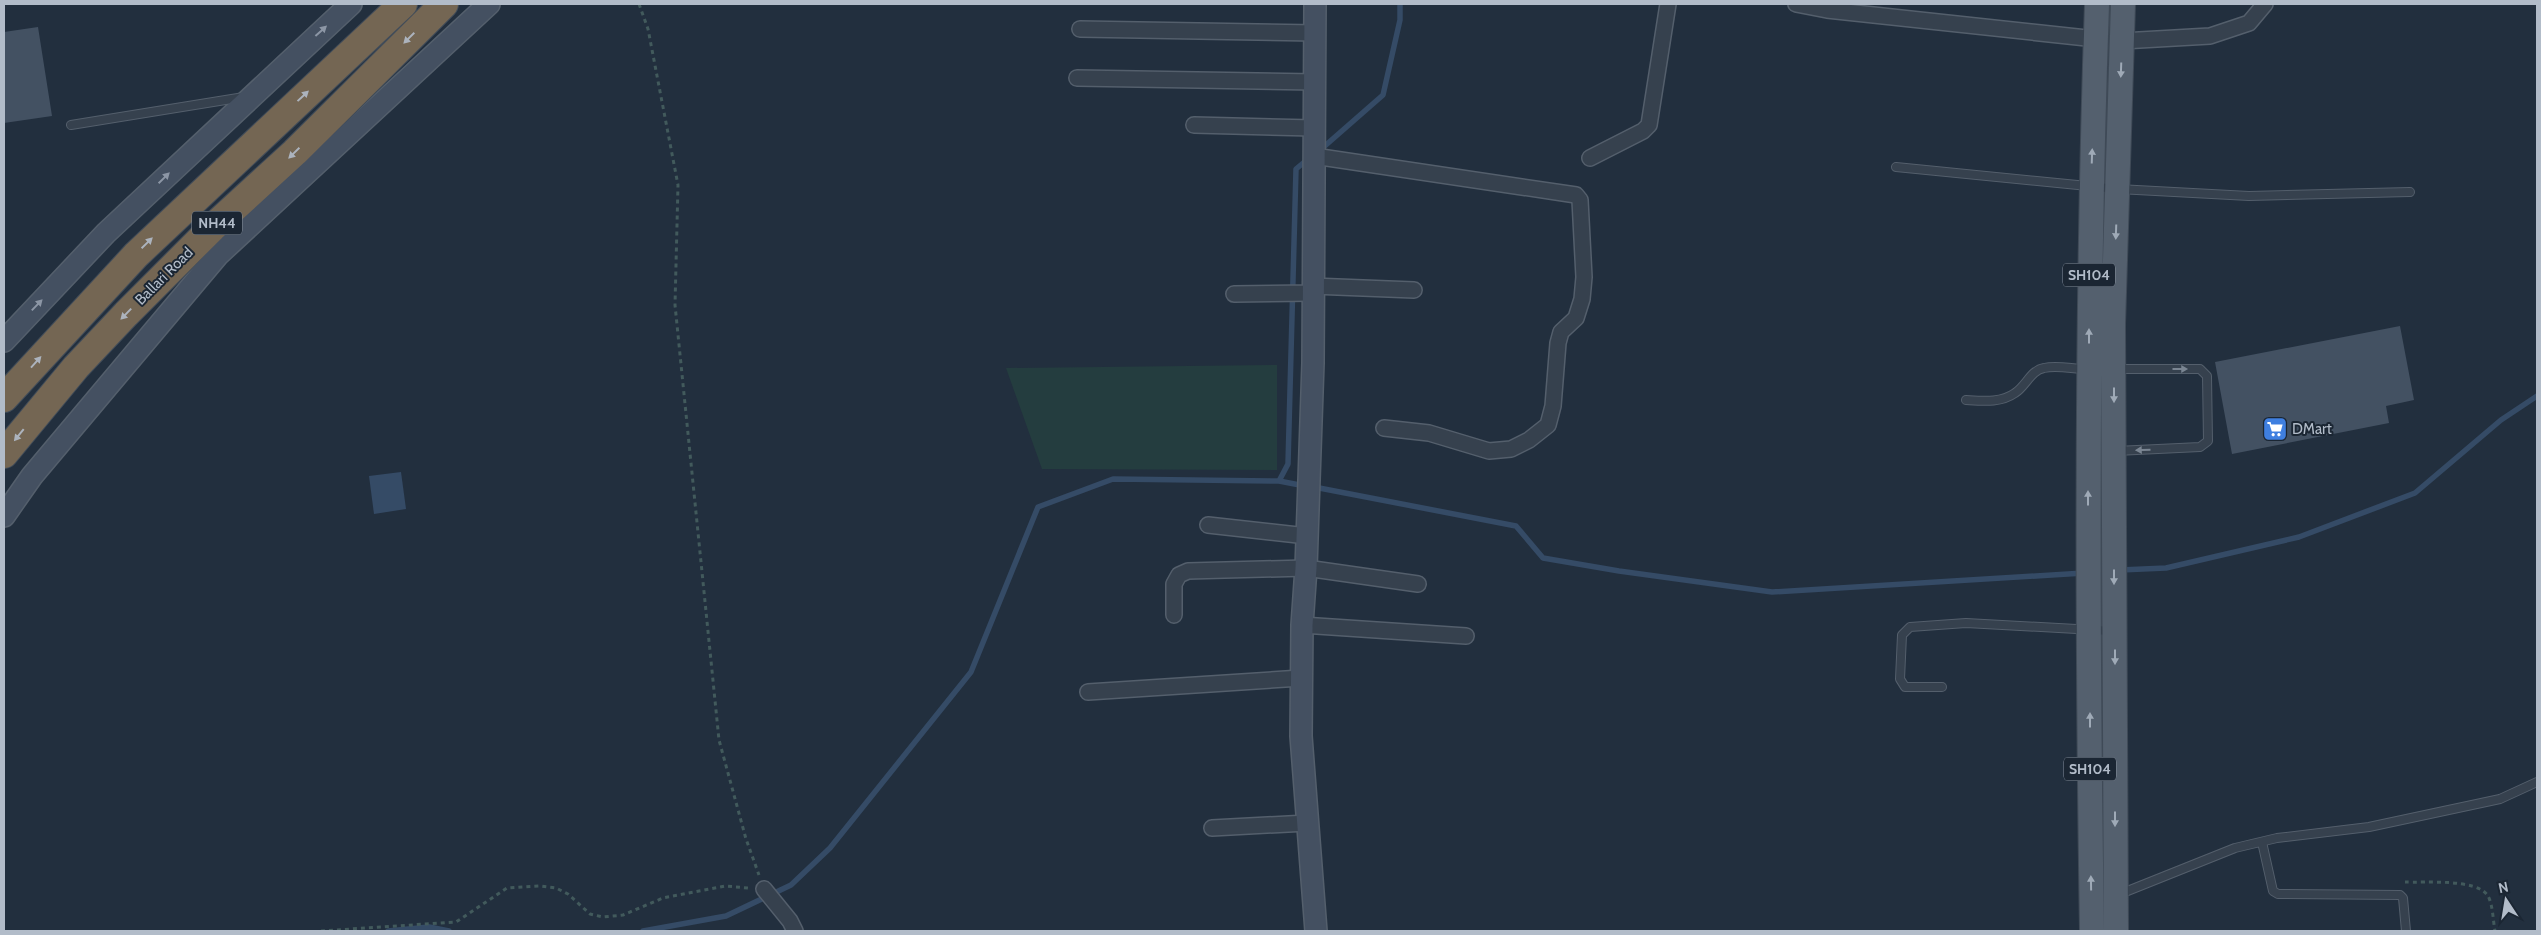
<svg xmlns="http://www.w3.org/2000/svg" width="2541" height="935" font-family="Cabin,sans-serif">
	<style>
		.green { fill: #243d3f }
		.water { fill: #354b66 }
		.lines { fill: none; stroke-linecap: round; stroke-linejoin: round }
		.stream { stroke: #354b66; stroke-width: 5.5 }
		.building { fill: #435162 }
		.lane-casing { stroke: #545f6c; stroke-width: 10 }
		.street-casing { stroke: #545f6c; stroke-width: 18 }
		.secondary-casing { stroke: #545f6c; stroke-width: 24 }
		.primary-casing { stroke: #3f4a57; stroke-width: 26 }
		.highway-casing { stroke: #414c59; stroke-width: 30 }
		.path { stroke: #425a5c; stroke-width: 3; stroke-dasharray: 4 4; stroke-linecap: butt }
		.lane { stroke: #36414e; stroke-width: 8 }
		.street { stroke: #36414e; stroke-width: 15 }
		.secondary { stroke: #445061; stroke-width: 21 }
		.primary { stroke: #54606e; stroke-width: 24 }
		.highway { stroke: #746653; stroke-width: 28 }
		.oneway { fill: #8c96a5 }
		.oneway2 { fill: #acb3bd }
		.oneway3 { fill: #9faab7 }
		.oneway4 { fill: #7a8592 }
		.labels { text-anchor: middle; stroke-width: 4; stroke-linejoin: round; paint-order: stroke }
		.shield { fill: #1b2633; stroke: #858f9c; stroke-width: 1 }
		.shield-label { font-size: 14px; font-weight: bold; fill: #b2bcc9 }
		.street-label { font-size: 15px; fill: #b2bcc9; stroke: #1b2633 }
		.poi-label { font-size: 15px; fill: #b2bcc9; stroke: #1b2633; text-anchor: start }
	</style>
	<rect width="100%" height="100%" fill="#222f3e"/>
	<path class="green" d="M 1277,365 L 1277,470 L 1042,469 L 1006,368 Z"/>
	<path class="water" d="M 401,472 L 406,509 L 374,514 L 369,476 Z"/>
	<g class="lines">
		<path class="stream" d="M 1319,151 L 1383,95 L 1400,20 L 1400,4
			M 1279,481 L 1305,486
			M 1314,487 L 1516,526 L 1543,558 L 1619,571 L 1772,592 L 2084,573
			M 2120,570 L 2166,568 L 2299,537 L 2415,493 L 2501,420 L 2537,396
			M 388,931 L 429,927 L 449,931
			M 643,931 L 726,916 L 791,885 L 830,848 L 971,672 L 1038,507 L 1113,479 L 1279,481 L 1288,464 L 1296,169 L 1308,159"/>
	</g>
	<path class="building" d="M 38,27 L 52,116 L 4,123 L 4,32 Z
		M 2400,326 L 2414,400 L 2386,406 L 2389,423 L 2232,454 L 2215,362 Z"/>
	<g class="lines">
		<defs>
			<path id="lane" d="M 71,125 L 244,97
				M 1896,167 L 2118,189 L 2249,196 L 2410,192
				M 2116,369 L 2200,369 L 2207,376 L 2208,441 L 2200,447 L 2116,451
				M 1966,400 C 1983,401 2001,403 2015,393 C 2026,386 2031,370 2044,368 C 2057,365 2073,369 2087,369
				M 1942,687 L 1905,687 L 1900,679 L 1902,635 L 1910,627 L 1966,623 L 2112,631
				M 2262,842 L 2273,891 L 2278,894 L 2400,895 L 2403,898 L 2406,931
				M 2120,894 L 2235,848 L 2277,838 L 2369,827 L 2500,799 L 2537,782"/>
			<path id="street" d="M 1796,4 L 1827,10 L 2096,39
				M 1080,29 L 1316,33
				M 2122,41 L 2210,36 L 2249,23 L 2265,4
				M 1077,78 L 1315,82
				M 1194,125 L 1314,128
				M 1314,156 L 1576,195 L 1580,200 L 1584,277 L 1582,299 L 1576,318 L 1561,332 L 1558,343 L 1553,406 L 1548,425 L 1529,440 L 1511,449 L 1489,451 L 1429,433 L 1384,428
				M 1590,158 L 1643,131 L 1649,125 L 1668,4
				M 1312,286 L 1414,290
				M 1234,294 L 1312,293
				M 1208,525 L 1307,536
				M 1174,615 L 1174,584 L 1179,575 L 1188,571 L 1306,568 L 1418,584
				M 1302,625 L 1466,636
				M 1088,692 L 1301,678
				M 1212,828 L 1307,823
				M 764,889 L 790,921 L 795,931"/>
			<path id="secondary" d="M 1315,4 L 1313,363 L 1306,568 L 1302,625 L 1301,736 L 1316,931
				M 4,341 L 106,233 L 351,4
				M 4,516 L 32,476 L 218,255 L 489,4"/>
			<path id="primary" d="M 2092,931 C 2087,622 2086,313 2097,4
				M 2116,931 L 2113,324 L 2123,4"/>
			<path id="highway" d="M 4,398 L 136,255 L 403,4
				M 4,454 L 76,367 L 126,314 L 212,228 L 295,152 L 444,4"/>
		</defs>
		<use href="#lane" class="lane-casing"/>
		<use href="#street" class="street-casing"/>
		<use href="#secondary" class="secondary-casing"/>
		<use href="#primary" class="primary-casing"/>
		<use href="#highway" class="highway-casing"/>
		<path class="path" d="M 639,4 L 648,29 L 678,185 L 675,305 L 719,740 L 746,839 L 759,875
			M 2405,882 C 2424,883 2477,878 2488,896 C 2493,905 2493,921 2495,931
			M 321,931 L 456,922 L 507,888 L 540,886 L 556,888 L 568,894 L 590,914 L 603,917 L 623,915 L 663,898 L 725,886 L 748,888"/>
		<use href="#lane" class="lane"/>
		<use href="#street" class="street"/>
		<use href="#secondary" class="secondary"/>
		<use href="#primary" class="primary"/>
		<use href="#highway" class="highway"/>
	</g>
	<defs><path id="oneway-solid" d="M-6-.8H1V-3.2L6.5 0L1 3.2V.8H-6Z" transform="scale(1.25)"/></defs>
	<g class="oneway">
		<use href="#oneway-solid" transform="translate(321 31) rotate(-42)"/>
		<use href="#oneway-solid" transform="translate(164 178) rotate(-44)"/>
		<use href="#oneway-solid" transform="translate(37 305) rotate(-46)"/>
	</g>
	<g class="oneway2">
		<use href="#oneway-solid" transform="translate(409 38) rotate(135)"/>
		<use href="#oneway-solid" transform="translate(303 96) rotate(-43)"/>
		<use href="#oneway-solid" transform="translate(294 153) rotate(136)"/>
		<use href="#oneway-solid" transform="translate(147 243) rotate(-44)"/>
		<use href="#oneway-solid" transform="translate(126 314) rotate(134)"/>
		<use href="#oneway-solid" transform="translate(36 362) rotate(-48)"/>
		<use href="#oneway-solid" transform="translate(19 435) rotate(129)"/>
	</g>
	<g class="oneway3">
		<use href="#oneway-solid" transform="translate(2121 70) rotate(92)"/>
		<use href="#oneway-solid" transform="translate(2092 156) rotate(-88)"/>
		<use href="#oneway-solid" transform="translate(2116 232) rotate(92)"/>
		<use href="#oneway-solid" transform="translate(2089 336) rotate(-90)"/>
		<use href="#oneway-solid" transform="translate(2114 395) rotate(90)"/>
		<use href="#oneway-solid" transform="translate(2088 498) rotate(-90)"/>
		<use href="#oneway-solid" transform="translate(2114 577) rotate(90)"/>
		<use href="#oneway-solid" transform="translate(2115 657) rotate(90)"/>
		<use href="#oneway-solid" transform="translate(2090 720) rotate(-90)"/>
		<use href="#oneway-solid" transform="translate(2115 819) rotate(90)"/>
		<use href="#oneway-solid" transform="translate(2091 883) rotate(-91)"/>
	</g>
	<g class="oneway4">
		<use href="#oneway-solid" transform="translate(2180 369)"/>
		<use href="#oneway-solid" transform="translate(2143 450) rotate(178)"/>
	</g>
	<defs>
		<symbol id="supermarket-square" viewBox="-11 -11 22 22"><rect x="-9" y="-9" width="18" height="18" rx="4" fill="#3f7fe0" stroke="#1b2633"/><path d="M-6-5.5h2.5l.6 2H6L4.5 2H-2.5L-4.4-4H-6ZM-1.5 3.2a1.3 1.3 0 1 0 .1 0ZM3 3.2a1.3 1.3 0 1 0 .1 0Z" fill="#fff"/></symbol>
	</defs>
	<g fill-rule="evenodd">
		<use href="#supermarket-square" x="2261" y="415" width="28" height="28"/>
	</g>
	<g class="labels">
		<g class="shield">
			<rect x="192" y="211.5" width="50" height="23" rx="4"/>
			<rect x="2063" y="263.5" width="52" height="23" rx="4"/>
			<rect x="2064" y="757.5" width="52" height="23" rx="4"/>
		</g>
		<g class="shield-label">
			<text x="217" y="228">NH44</text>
			<text x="2089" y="280">SH104</text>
			<text x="2090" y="774">SH104</text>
		</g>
		<g class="street-label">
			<text transform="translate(164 276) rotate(-45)" y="5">Ballari Road</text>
		</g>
		<g class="poi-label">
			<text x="2292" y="434">DMart</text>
		</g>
	</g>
	<rect width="2541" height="935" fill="none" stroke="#b2bcc9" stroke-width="10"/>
	<g transform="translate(2506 900) rotate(348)" stroke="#1b2633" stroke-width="4" paint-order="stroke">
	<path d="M0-4L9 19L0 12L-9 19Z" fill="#b2bcc9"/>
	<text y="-8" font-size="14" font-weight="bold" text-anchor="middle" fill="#b2bcc9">N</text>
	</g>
</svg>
